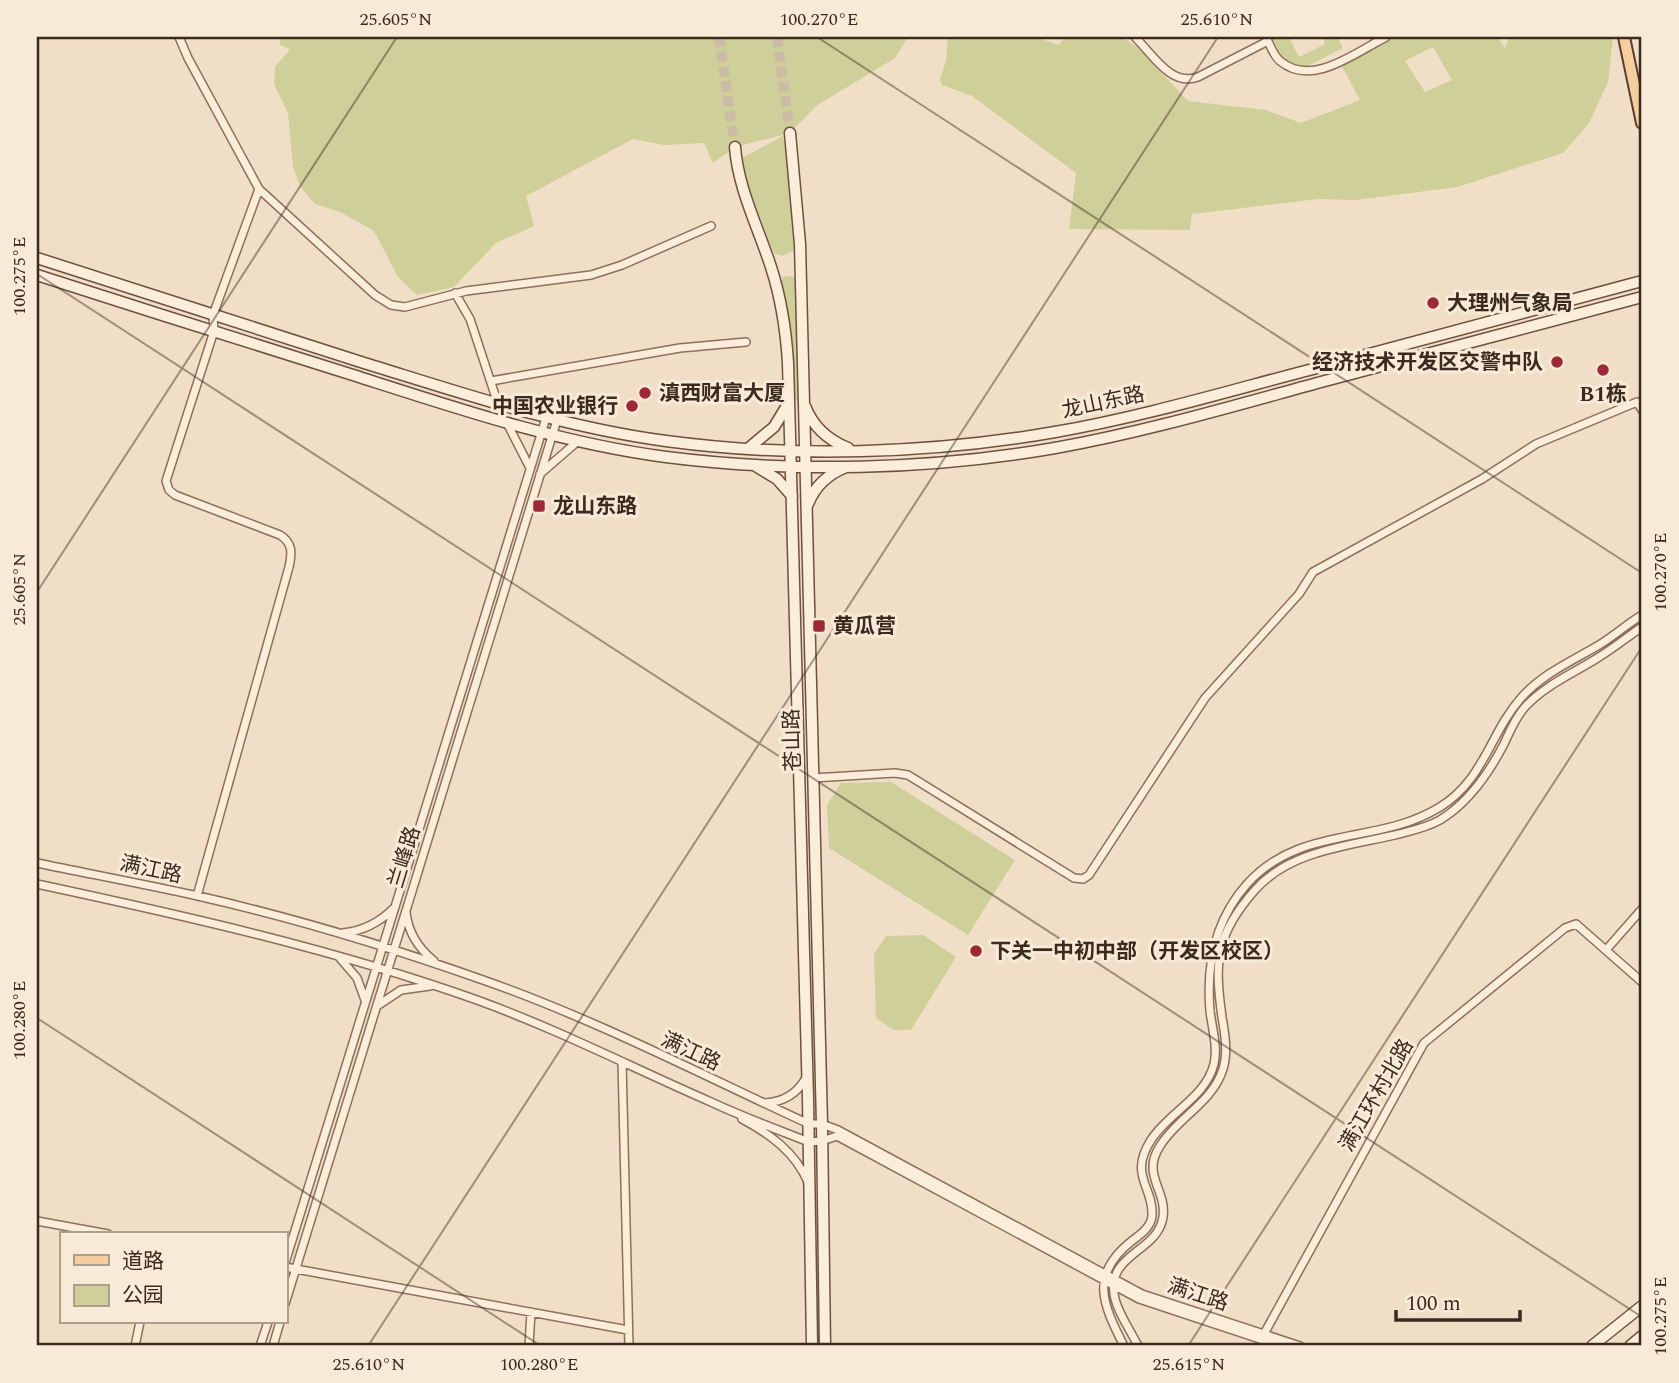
<svg xmlns="http://www.w3.org/2000/svg" width="1679" height="1383" font-family="Spectral,'Noto Sans SC',serif">
	<style>
		.green { fill: #cfcf99; fill-rule: evenodd }
		.lines { fill: none; stroke-linecap: round; stroke-linejoin: round }
		.secondary-tunnel { stroke: #ccbba5; stroke-width: 10; stroke-dasharray: 10 5; stroke-linecap: butt }
		.street-casing { stroke: #8d6f5b; stroke-width: 10 }
		.secondary-casing { stroke: #6f503e; stroke-width: 13 }
		.primary-casing { stroke: #5b3e2f; stroke-width: 14 }
		.street { stroke: #faedda; stroke-width: 7 }
		.secondary { stroke: #faedda; stroke-width: 10 }
		.primary { stroke: #f4cf9d; stroke-width: 10 }
		.ticks { fill: none; stroke: #3c2a1f; stroke-width: 2; stroke-opacity: 0.45 }
		.poi-dot { fill: #9f2837; stroke: #f7ead6; stroke-width: 2.5 }
		.labels { text-anchor: middle; stroke-width: 6; stroke-linejoin: round; paint-order: stroke }
		.poi-label { font-size: 21px; font-weight: bold; fill: #3c2a1f; stroke: #f7ead6; text-anchor: start }
		.street-label { font-size: 21px; fill: #3c2a1f; stroke: #f7ead6 }
		.neatline { fill: none; stroke: #3c2a1f; stroke-width: 2.5 }
		.ticks-label { font-size: 18px; text-anchor: middle; fill: #3c2a1f }
	</style>
	<rect width="100%" height="100%" fill="#f0dfc6"/>
	<path class="green" d="M 280,37 L 908,37 L 895,58 L 816,106 L 790,133 L 735,147 L 713,163 L 704,143 L 664,145 L 633,139 L 526,196 L 534,226 L 496,243 L 454,287 L 417,295 L 398,277 L 374,231 L 340,212 L 315,204 L 300,186 L 293,167 L 288,113 L 274,84 L 275,67 L 290,49 L 280,45 Z
		M 948,37 L 1035,37 L 1059,45 L 1064,37 L 1121,37 L 1136,46 L 1188,101 L 1266,110 L 1301,123 L 1360,100 L 1341,65 L 1396,37 L 1497,37 L 1505,48 L 1509,37 L 1613,37 L 1608,82 L 1589,123 L 1563,153 L 1457,187 L 1356,200 L 1318,199 L 1192,214 L 1190,230 L 1069,229 L 1076,173 L 972,96 L 942,85 L 940,79 L 946,61 ZM 1433,47 L 1452,80 L 1425,92 L 1405,61 Z
		M 1270,37 L 1289,37 L 1299,57 L 1325,44 L 1323,37 L 1338,38 L 1343,48 L 1304,68 L 1283,60 Z
		M 783,136 C 787,163 800,226 793,251 L 782,256 L 775,254 L 772,249 L 748,185 L 742,158 Z
		M 792,276 L 795,278 L 799,402 L 795,400 L 792,338 L 782,282 L 782,277 Z
		M 891,782 L 1015,860 L 968,935 L 829,848 L 827,805 L 841,783 Z
		M 923,935 L 956,957 L 911,1030 L 894,1030 L 876,1018 L 874,954 L 886,936 Z"/>
	<g class="lines">
		<path class="secondary-tunnel" d="M 719,37 L 735,147
			M 777,37 L 790,133"/>
		<defs>
			<path id="street" d="M 179,37 L 188,58 L 259,189 L 375,295 L 391,305 L 405,307 L 466,291 L 591,275 L 622,265 L 711,226
				M 1135,37 C 1152,54 1171,87 1198,77 L 1268,41
				M 1266,37 C 1270,45 1273,55 1280,61 C 1312,88 1356,52 1386,37
				M 455,293 L 470,319 L 498,404
				M 491,381 L 680,348 L 746,342
				M 507,423 L 530,468
				M 540,474 L 578,441
				M 813,778 L 895,773 L 908,775 L 1074,878 L 1083,879 L 1089,875 L 1205,698 L 1299,594 L 1313,572 L 1482,479 L 1536,444 L 1637,402 L 1642,410
				M 37,863 C 90,874 144,884 198,896 C 295,918 390,947 483,980 C 595,1019 702,1075 809,1124 L 822,1124 L 838,1130 L 1142,1294 L 1300,1346
				M 37,884 C 186,916 334,949 477,1000 C 557,1029 633,1068 711,1102 C 743,1117 776,1129 809,1142 L 822,1141 L 837,1136 L 1139,1299 L 1281,1346
				M 197,896 L 289,567 C 292,553 293,543 280,535 L 175,495 L 169,490 L 166,481 L 214,331 L 213,315 L 259,189
				M 406,912 C 408,932 418,948 434,961
				M 343,933 C 363,931 380,922 394,908
				M 1606,950 L 1642,909
				M 339,957 L 357,978 L 365,1000
				M 377,1006 L 401,990 L 430,986
				M 622,1062 L 629,1346
				M 765,1103 C 783,1102 797,1094 806,1078
				M 742,1119 C 770,1134 795,1152 808,1182
				M 37,1221 L 108,1234
				M 285,1263 L 546,418
				M 285,1267 L 628,1330
				M 285,1304 L 557,420
				M 1264,1334 L 1424,1043 L 1565,928 L 1576,924 L 1642,982
				M 135,1346 L 140,1322
				M 260,1346 L 268,1322
				M 273,1346 L 280,1322
				M 529,1346 L 531,1312
				M 1124,1346 C 1102,1303 1089,1274 1133,1240 C 1141,1234 1151,1227 1152,1216 C 1154,1187 1128,1176 1151,1140 C 1168,1113 1206,1097 1214,1064 C 1218,1047 1212,1028 1210,1011 C 1206,964 1215,920 1247,884 C 1301,824 1377,846 1440,807 C 1484,780 1490,733 1521,698 C 1542,674 1572,661 1599,645 C 1614,636 1627,624 1642,615
				M 1138,1346 C 1131,1331 1119,1315 1115,1299 C 1104,1253 1158,1253 1163,1217 C 1167,1190 1141,1175 1160,1146 C 1177,1118 1213,1102 1223,1069 C 1228,1053 1225,1034 1222,1017 C 1214,961 1216,934 1255,890 C 1289,851 1347,846 1395,835 C 1410,831 1426,828 1440,820 C 1468,803 1489,773 1504,744 C 1510,731 1515,718 1525,707 C 1545,685 1574,673 1599,657 C 1614,648 1627,637 1642,627"/>
			<path id="secondary" d="M 790,133 L 800,244 L 822,1124 L 825,1346
				M 735,147 C 738,188 758,227 771,267 C 781,298 786,330 788,363 L 808,1099 L 812,1346
				M 37,258 C 145,293 253,327 361,362 C 462,393 561,427 666,441 C 793,458 929,454 1055,432 C 1142,417 1228,391 1313,369 C 1423,339 1533,310 1642,281
				M 37,275 C 142,309 248,342 353,375 C 456,408 559,443 666,457 C 793,473 929,470 1055,448 C 1145,432 1233,406 1321,382 C 1428,354 1535,325 1642,297
				M 805,406 C 813,427 828,440 848,448
				M 750,447 L 774,427 L 788,404
				M 754,465 L 777,479 L 792,496
				M 808,504 C 815,486 828,474 846,467
				M 1592,1346 L 1642,1306
				M 1630,1346 L 1642,1336"/>
			<path id="primary" d="M 1624,37 L 1642,123"/>
		</defs>
		<use href="#street" class="street-casing"/>
		<use href="#secondary" class="secondary-casing"/>
		<use href="#primary" class="primary-casing"/>
		<use href="#street" class="street"/>
		<use href="#secondary" class="secondary"/>
		<use href="#primary" class="primary"/>
	</g>
	<path class="ticks" d="M 817,37 L 1642,573M 37,274 L 1642,1317M 37,592 L 397,37M 37,1018 L 541,1346M 368,1346 L 1218,37M 1188,1346 L 1642,647"/>
	<g class="poi-dot">
		<circle cx="1433" cy="303" r="7"/>
		<circle cx="1557" cy="362" r="7"/>
		<circle cx="1603" cy="370" r="7"/>
		<circle cx="645" cy="393" r="7"/>
		<circle cx="632" cy="406" r="7"/>
		<rect x="532" y="499" width="14" height="14" rx="3.5"/>
		<rect x="812" y="619" width="14" height="14" rx="3.5"/>
		<circle cx="976" cy="951" r="7"/>
	</g>
	<g class="labels">
		<g class="poi-label">
			<text x="1447" y="310">大理州气象局</text>
			<text x="1543" y="369" text-anchor="end">经济技术开发区交警中队</text>
			<text x="659" y="400">滇西财富大厦</text>
			<text x="1603" y="401" text-anchor="middle">B1栋</text>
			<text x="618" y="413" text-anchor="end">中国农业银行</text>
			<text x="553" y="513">龙山东路</text>
			<text x="833" y="633">黄瓜营</text>
			<text x="990" y="958">下关一中初中部（开发区校区）</text>
		</g>
		<g class="street-label">
			<text transform="translate(1103 402) rotate(-12)" y="7">龙山东路</text>
			<text transform="translate(792 740) rotate(-92)" y="7">苍山路</text>
			<text transform="translate(404 857) rotate(-73)" y="7">兰峰路</text>
			<text transform="translate(151 869) rotate(12)" y="7">满江路</text>
			<text transform="translate(691 1051) rotate(25)" y="7">满江路</text>
			<text transform="translate(1376 1095) rotate(-60)" y="7">满江环村北路</text>
			<text transform="translate(1198 1294) rotate(18)" y="7">满江路</text>
		</g>
	</g>
	<rect width="1679" height="1383" fill="none" stroke="#f7ead6" stroke-width="77"/>
	<rect x="60" y="1232" width="228" height="91" fill="#f7ead6" stroke="#ac9d8d" stroke-width="2"/>
	<rect x="74" y="1255" width="35" height="10" fill="#f4cf9d" stroke="#ac9d8d" stroke-width="2"/>
	<text x="122" y="1268" font-size="21" fill="#3c2a1f">道路</text>
	<rect x="74" y="1285" width="35" height="21" fill="#cfcf99" stroke="#ac9d8d" stroke-width="2"/>
	<text x="122" y="1302" font-size="21" fill="#3c2a1f">公园</text>
	<path d="M1396 1310v10h124v-10" fill="none" stroke="#3c2a1f" stroke-width="3.5"/>
	<text x="1406" y="1310" font-size="21" fill="#3c2a1f" stroke="#f7ead6" stroke-width="5" paint-order="stroke">100 m</text>
	<rect x="38" y="38" width="1602" height="1306" class="neatline"/>
	<g class="ticks-label">
		<text x="396" y="25">25.605°N</text>
		<text x="819" y="25">100.270°E</text>
		<text x="1217" y="25">25.610°N</text>
		<text transform="translate(19 276) rotate(-90)" y="6">100.275°E</text>
		<text transform="translate(1660 572) rotate(-90)" y="6">100.270°E</text>
		<text transform="translate(19 589) rotate(-90)" y="6">25.605°N</text>
		<text transform="translate(19 1020) rotate(-90)" y="6">100.280°E</text>
		<text transform="translate(1660 1316) rotate(-90)" y="6">100.275°E</text>
		<text x="369" y="1370">25.610°N</text>
		<text x="539" y="1370">100.280°E</text>
		<text x="1189" y="1370">25.615°N</text>
	</g>
</svg>
